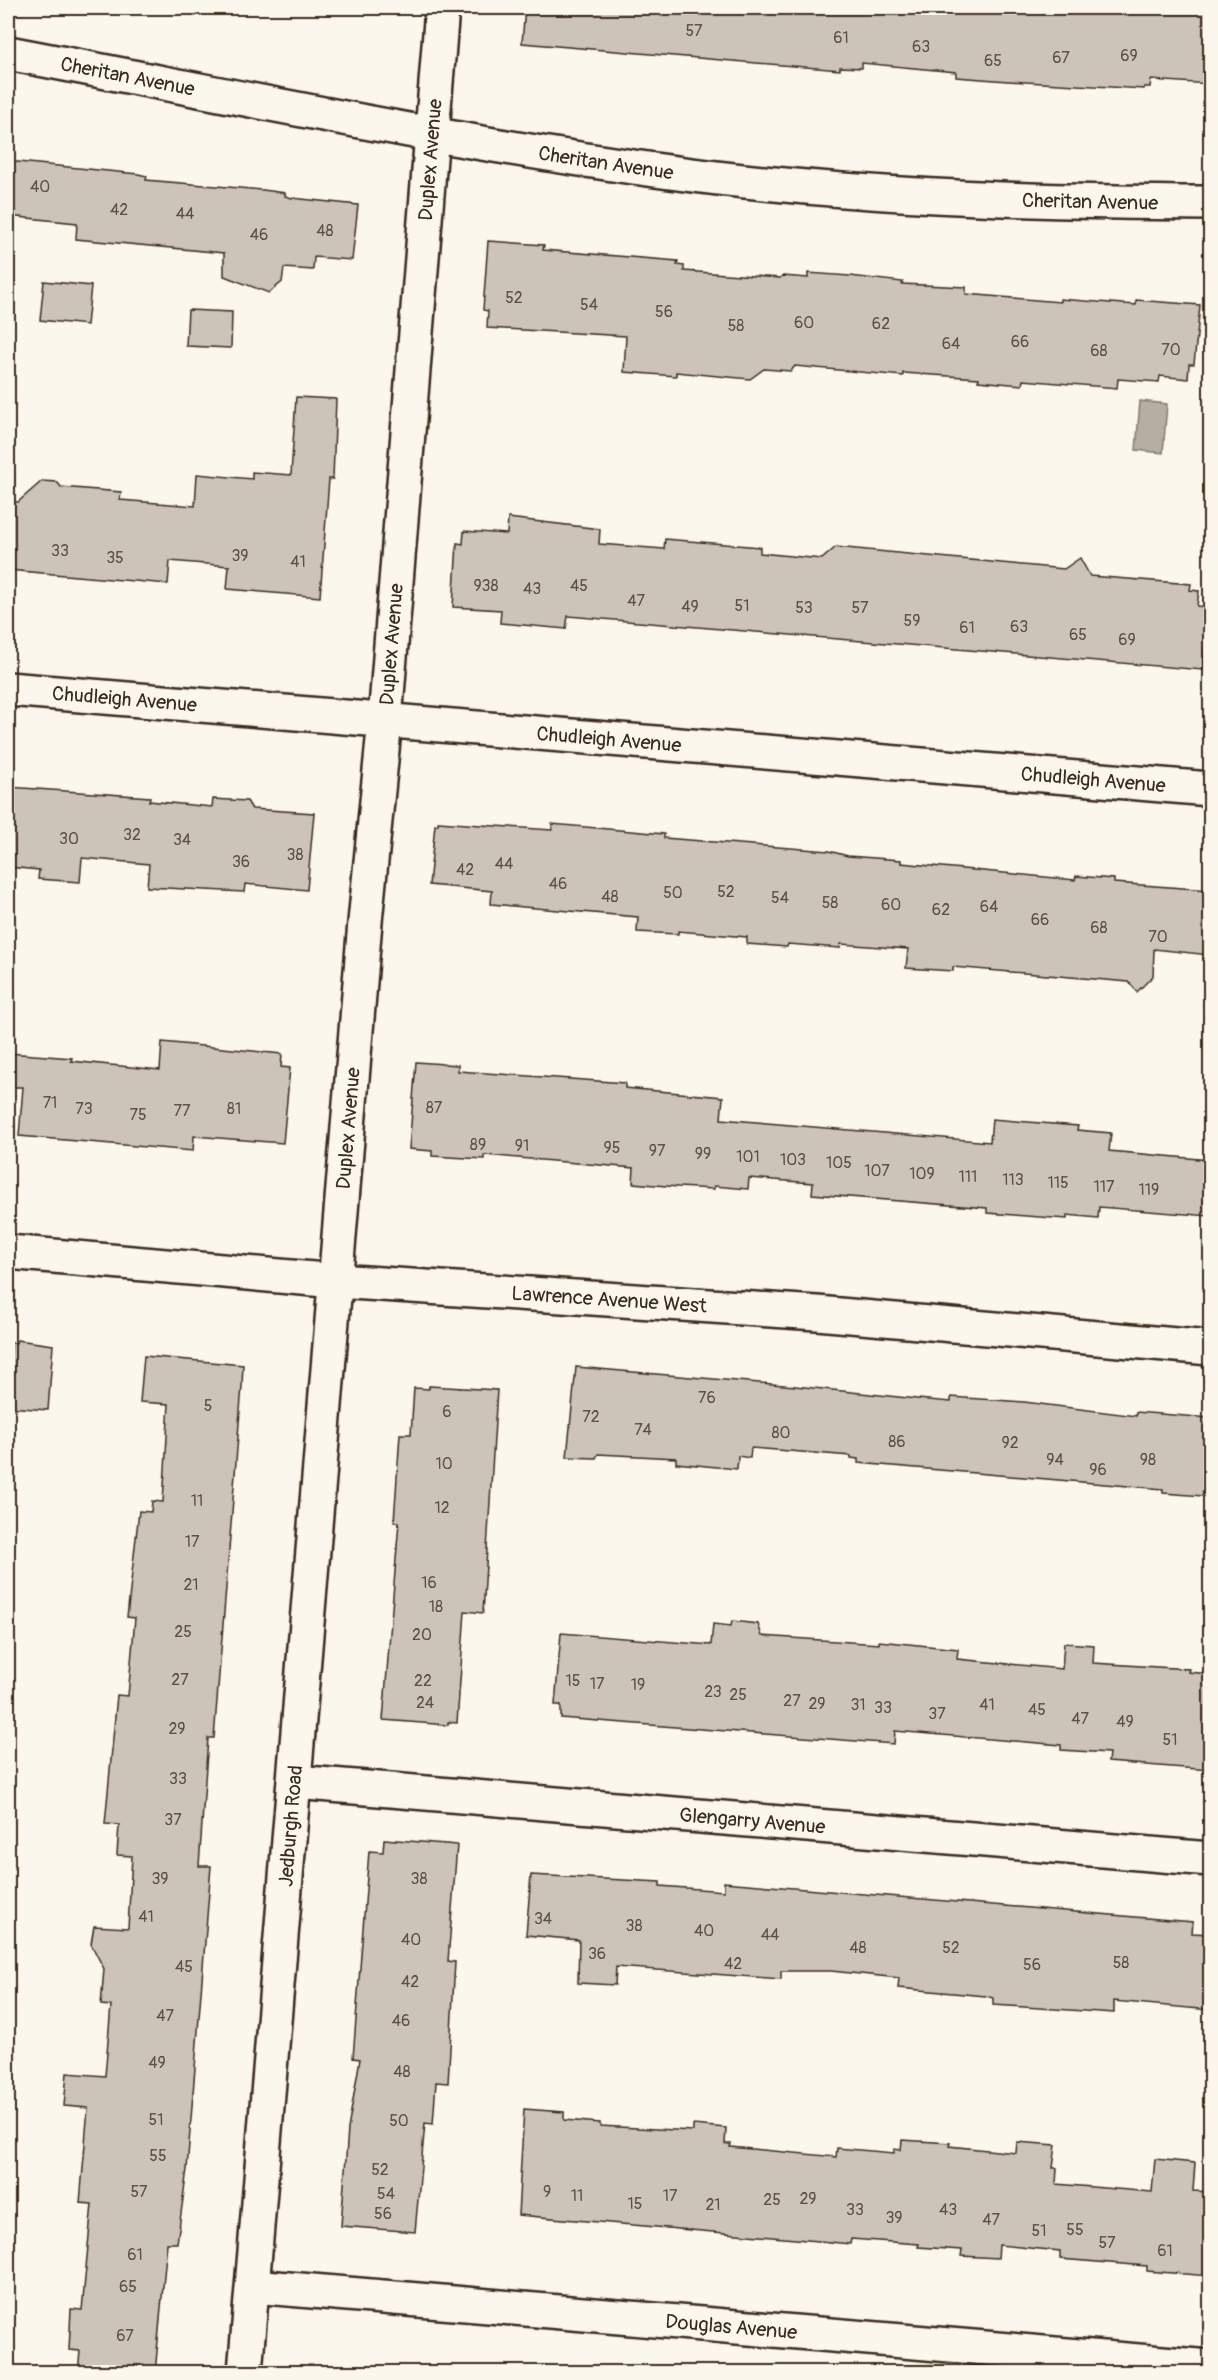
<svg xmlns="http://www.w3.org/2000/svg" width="1218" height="2380" font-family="Pangolin,sans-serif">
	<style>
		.water { fill: #b6aea2; stroke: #85796d; stroke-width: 1.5 }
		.building { fill: #ccc4b9; stroke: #3b2a1e; stroke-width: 1.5 }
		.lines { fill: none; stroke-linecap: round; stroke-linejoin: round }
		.minor-casing { stroke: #3b2a1e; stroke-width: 38 }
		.secondary-casing { stroke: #3b2a1e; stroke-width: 38 }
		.minor { stroke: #fbf7ec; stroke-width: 33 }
		.secondary { stroke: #fbf7ec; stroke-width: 33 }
		.labels { text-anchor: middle; stroke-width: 6; stroke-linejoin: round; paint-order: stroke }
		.number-label { font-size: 16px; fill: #5f5045 }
		.street-label { font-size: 20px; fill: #3b2a1e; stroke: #fbf7ec }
	</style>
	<rect width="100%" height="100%" fill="#fbf7ec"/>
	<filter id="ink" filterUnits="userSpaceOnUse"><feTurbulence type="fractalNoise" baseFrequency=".0167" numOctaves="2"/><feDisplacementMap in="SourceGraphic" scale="12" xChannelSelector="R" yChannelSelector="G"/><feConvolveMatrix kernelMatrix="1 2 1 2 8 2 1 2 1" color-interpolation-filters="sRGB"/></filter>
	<g filter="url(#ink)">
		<path class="water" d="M 1140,401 L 1167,404 L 1163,453 L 1136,450 Z"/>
		<path class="building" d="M 525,8 L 1210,8 L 1210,84 L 1151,80 L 1150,87 L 1144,87 L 1144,89 L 1008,81 L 956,77 L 956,72 L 862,63 L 862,68 L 840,67 L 840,70 L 522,43 Z
			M 8,161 L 138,174 L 147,176 L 146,180 L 263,190 L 285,193 L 285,196 L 292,198 L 358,205 L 352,260 L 314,257 L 313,270 L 284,268 L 282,282 L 269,293 L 224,276 L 224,253 L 76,239 L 77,223 L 8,216 Z
			M 488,241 L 544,245 L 543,250 L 678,261 L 677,265 L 684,266 L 684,271 L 780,278 L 783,276 L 808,278 L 808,273 L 850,276 L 903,282 L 902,284 L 966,287 L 966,294 L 1060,302 L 1060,299 L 1136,305 L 1136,300 L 1200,305 L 1194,364 L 1189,364 L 1188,379 L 1160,376 L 1159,382 L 1118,379 L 1117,388 L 1023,380 L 1022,385 L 978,381 L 979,378 L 903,373 L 903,376 L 795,366 L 791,371 L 764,369 L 750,379 L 676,372 L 676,376 L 624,372 L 626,336 L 487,328 L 488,311 L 483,310 Z
			M 44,281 L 91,286 L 87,325 L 40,320 Z
			M 188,310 L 232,312 L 231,348 L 186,346 Z
			M 296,397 L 336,399 L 333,479 L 329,479 L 320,597 L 227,589 L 229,566 L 170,561 L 168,584 L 8,570 L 8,502 L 18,502 L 42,481 L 57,482 L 61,487 L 121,492 L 120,500 L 195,506 L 197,474 L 252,479 L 252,472 L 291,475 Z
			M 508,518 L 600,529 L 599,544 L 664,549 L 665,539 L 760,547 L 760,553 L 822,559 L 836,547 L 1064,569 L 1080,558 L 1090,576 L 1191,584 L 1190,590 L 1199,591 L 1197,606 L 1208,607 L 1203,670 L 568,616 L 566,629 L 500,623 L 501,610 L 453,607 L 457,543 L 463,544 L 464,531 L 507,534 Z
			M 8,787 L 150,797 L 149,801 L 212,807 L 213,799 L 247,801 L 252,809 L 314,813 L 307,890 L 245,884 L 244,892 L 147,887 L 149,864 L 82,858 L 80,882 L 38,879 L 39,870 L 8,867 Z
			M 438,822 L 552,830 L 552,824 L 664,834 L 664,838 L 829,851 L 848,856 L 901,860 L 901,863 L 1075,880 L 1076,876 L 1114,879 L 1114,883 L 1210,890 L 1210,955 L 1154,949 L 1153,976 L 1137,992 L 1129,982 L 953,967 L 953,971 L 906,968 L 908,949 L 841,944 L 840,948 L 788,944 L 787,947 L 747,944 L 747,937 L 678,931 L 678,934 L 637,932 L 638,917 L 491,904 L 492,891 L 429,885 L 435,825 L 438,825 Z
			M 162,1042 L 282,1054 L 281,1067 L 290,1068 L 283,1143 L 194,1136 L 193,1151 L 19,1136 L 23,1087 L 8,1087 L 8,1053 L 72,1058 L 71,1061 L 160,1070 Z
			M 416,1062 L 458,1065 L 458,1071 L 625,1083 L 625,1088 L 723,1097 L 721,1119 L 990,1142 L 992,1119 L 1078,1126 L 1077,1130 L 1111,1133 L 1109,1151 L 1210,1160 L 1210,1216 L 1099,1207 L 1098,1218 L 1067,1215 L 1067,1219 L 987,1213 L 987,1208 L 812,1194 L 813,1183 L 749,1178 L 748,1189 L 714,1186 L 714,1189 L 678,1187 L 633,1183 L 634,1168 L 484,1155 L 484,1159 L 432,1156 L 432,1151 L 409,1149 Z
			M 17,1340 L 53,1345 L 48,1410 L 8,1407 L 11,1343 L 16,1343 Z
			M 144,1356 L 243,1365 L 242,1386 L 214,1738 L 208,1738 L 199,1866 L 211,1866 L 187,2169 L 177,2243 L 167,2243 L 155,2373 L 78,2373 L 80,2351 L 69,2350 L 71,2309 L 82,2310 L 92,2204 L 80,2203 L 88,2108 L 64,2106 L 67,2073 L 105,2076 L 111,2006 L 101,2005 L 104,1969 L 91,1944 L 94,1926 L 128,1928 L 132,1856 L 117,1855 L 119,1825 L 105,1824 L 117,1695 L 128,1696 L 135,1618 L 127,1617 L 139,1511 L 151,1512 L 152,1501 L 163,1502 L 169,1404 L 140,1402 Z
			M 576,1367 L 795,1386 L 917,1399 L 951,1402 L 951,1397 L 1024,1402 L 1136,1416 L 1136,1412 L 1210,1418 L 1210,1485 L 1204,1484 L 1203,1496 L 1163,1493 L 1163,1489 L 858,1463 L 858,1459 L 851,1458 L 851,1456 L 751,1448 L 750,1458 L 738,1456 L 737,1469 L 676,1463 L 676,1458 L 598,1454 L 596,1458 L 567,1457 Z
			M 429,1386 L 497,1390 L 483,1613 L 465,1611 L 457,1723 L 448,1722 L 448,1725 L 383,1720 L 399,1522 L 394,1522 L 400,1434 L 411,1434 L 414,1388 L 429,1389 Z
			M 732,1621 L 758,1624 L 762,1636 L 879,1644 L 879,1641 L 958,1649 L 957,1659 L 1062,1669 L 1064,1643 L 1094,1645 L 1093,1663 L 1189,1669 L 1188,1672 L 1210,1674 L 1210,1770 L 1108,1762 L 1109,1753 L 1061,1750 L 1061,1745 L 895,1731 L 894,1744 L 561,1718 L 561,1705 L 555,1705 L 561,1633 L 711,1645 L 713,1624 L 731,1626 Z
			M 384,1839 L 457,1845 L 448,1961 L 455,1962 L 448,2083 L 436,2082 L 433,2124 L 425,2123 L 415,2232 L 341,2226 L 348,2129 L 360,2059 L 353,2058 L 369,1851 L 383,1852 Z
			M 531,1875 L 660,1882 L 660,1886 L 724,1891 L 724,1882 L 1193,1922 L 1192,1933 L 1210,1934 L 1210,2010 L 1114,2001 L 1114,2013 L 993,2005 L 993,1998 L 986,1996 L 898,1988 L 899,1978 L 831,1971 L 781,1971 L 781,1979 L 616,1967 L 615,1985 L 578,1983 L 579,1940 L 526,1935 Z
			M 524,2109 L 564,2112 L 564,2120 L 600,2123 L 600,2126 L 693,2131 L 693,2125 L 726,2128 L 725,2144 L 731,2144 L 730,2147 L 836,2157 L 837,2148 L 894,2153 L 894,2149 L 901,2150 L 902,2140 L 950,2143 L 949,2146 L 1016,2153 L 1017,2142 L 1056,2145 L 1053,2168 L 1057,2168 L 1056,2184 L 1152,2192 L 1155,2159 L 1195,2163 L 1193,2191 L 1210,2192 L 1210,2276 L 1147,2271 L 1147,2266 L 1060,2259 L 1060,2251 L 999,2245 L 998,2258 L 961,2256 L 962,2250 L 918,2247 L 919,2244 L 851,2239 L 850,2244 L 830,2242 L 518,2215 Z"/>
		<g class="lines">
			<defs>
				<g id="minor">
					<path id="s1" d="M 8,53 C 225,94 443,141 662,171 C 844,196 1027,202 1210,203"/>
					<path id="s2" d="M 8,689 L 1210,789"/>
					<path id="s3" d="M 295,1782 L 1210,1859"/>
					<path id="s4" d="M 253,2286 L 1210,2367"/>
					<path id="s5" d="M 245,2372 L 365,922 L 385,720 L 442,8"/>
				</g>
				<g id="secondary">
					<path id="s6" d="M 8,1252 L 336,1281 L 817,1313 L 1210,1348"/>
				</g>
			</defs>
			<use href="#minor" class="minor-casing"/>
			<use href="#secondary" class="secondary-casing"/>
			<use href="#minor" class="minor"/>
			<use href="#secondary" class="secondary"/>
		</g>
	</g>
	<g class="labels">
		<g class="number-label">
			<text x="694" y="36">57</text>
			<text x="841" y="43">61</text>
			<text x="921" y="52">63</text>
			<text x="1129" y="61">69</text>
			<text x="1061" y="63">67</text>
			<text x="993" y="66">65</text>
			<text x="40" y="192">40</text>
			<text x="119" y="215">42</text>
			<text x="185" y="219">44</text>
			<text x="325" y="236">48</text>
			<text x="259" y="240">46</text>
			<text x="514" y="303">52</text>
			<text x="589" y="310">54</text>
			<text x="664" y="317">56</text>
			<text x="804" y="328">60</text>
			<text x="881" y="329">62</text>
			<text x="736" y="331">58</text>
			<text x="1020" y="347">66</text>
			<text x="951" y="349">64</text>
			<text x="1171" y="355">70</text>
			<text x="1099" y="356">68</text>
			<text x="60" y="556">33</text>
			<text x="240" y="561">39</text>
			<text x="115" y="563">35</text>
			<text x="298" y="567">41</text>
			<text x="486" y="591">938</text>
			<text x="579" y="591">45</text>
			<text x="532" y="594">43</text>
			<text x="636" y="606">47</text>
			<text x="742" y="611">51</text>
			<text x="690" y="612">49</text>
			<text x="804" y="613">53</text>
			<text x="860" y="613">57</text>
			<text x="912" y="626">59</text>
			<text x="1019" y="632">63</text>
			<text x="967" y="633">61</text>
			<text x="1078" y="640">65</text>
			<text x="1127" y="645">69</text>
			<text x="132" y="840">32</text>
			<text x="69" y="844">30</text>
			<text x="182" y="845">34</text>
			<text x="295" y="860">38</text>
			<text x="241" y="867">36</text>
			<text x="504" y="869">44</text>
			<text x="465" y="875">42</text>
			<text x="558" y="889">46</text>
			<text x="726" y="897">52</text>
			<text x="673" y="898">50</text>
			<text x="610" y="902">48</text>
			<text x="780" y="903">54</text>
			<text x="830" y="908">58</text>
			<text x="891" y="910">60</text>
			<text x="989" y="912">64</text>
			<text x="941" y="915">62</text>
			<text x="1040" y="925">66</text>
			<text x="1099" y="933">68</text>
			<text x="1158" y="942">70</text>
			<text x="50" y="1108">71</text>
			<text x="434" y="1113">87</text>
			<text x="84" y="1114">73</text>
			<text x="234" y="1114">81</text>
			<text x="182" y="1116">77</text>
			<text x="138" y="1120">75</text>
			<text x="478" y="1150">89</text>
			<text x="522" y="1151">91</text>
			<text x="612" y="1153">95</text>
			<text x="657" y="1156">97</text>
			<text x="703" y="1159">99</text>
			<text x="748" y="1162">101</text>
			<text x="793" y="1165">103</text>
			<text x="839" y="1168">105</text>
			<text x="877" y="1176">107</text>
			<text x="922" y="1179">109</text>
			<text x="968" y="1182">111</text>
			<text x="1013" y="1185">113</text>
			<text x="1058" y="1188">115</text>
			<text x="1104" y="1192">117</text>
			<text x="1149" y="1195">119</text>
			<text x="707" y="1403">76</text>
			<text x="208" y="1411">5</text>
			<text x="447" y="1417">6</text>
			<text x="591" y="1422">72</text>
			<text x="643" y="1435">74</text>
			<text x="781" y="1438">80</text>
			<text x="897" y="1447">86</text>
			<text x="1010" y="1448">92</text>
			<text x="1055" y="1465">94</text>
			<text x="1148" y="1465">98</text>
			<text x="444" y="1469">10</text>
			<text x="1098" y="1475">96</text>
			<text x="197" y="1506">11</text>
			<text x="442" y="1513">12</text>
			<text x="192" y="1547">17</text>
			<text x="429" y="1588">16</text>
			<text x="191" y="1590">21</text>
			<text x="436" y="1612">18</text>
			<text x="183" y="1637">25</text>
			<text x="422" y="1640">20</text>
			<text x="180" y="1685">27</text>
			<text x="423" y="1686">22</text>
			<text x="573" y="1686">15</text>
			<text x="597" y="1689">17</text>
			<text x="638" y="1690">19</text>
			<text x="713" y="1697">23</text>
			<text x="738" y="1700">25</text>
			<text x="792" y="1706">27</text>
			<text x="425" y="1708">24</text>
			<text x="817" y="1709">29</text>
			<text x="858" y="1710">31</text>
			<text x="987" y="1710">41</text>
			<text x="883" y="1713">33</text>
			<text x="1037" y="1715">45</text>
			<text x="937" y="1719">37</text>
			<text x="1080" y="1724">47</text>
			<text x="1125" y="1727">49</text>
			<text x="177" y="1734">29</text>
			<text x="1170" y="1745">51</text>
			<text x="178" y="1784">33</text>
			<text x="173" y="1825">37</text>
			<text x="160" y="1884">39</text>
			<text x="419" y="1884">38</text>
			<text x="146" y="1922">41</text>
			<text x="543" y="1924">34</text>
			<text x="634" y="1931">38</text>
			<text x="704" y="1936">40</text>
			<text x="770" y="1940">44</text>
			<text x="411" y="1945">40</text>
			<text x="858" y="1953">48</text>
			<text x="951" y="1953">52</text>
			<text x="597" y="1959">36</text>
			<text x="1121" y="1968">58</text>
			<text x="733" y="1969">42</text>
			<text x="1032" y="1970">56</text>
			<text x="184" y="1972">45</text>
			<text x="410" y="1987">42</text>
			<text x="165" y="2021">47</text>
			<text x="401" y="2026">46</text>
			<text x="157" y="2068">49</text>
			<text x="402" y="2077">48</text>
			<text x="156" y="2125">51</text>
			<text x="399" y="2126">50</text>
			<text x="158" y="2161">55</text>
			<text x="380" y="2175">52</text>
			<text x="139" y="2197">57</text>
			<text x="547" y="2197">9</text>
			<text x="386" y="2199">54</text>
			<text x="577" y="2201">11</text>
			<text x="670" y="2201">17</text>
			<text x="808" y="2204">29</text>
			<text x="772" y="2205">25</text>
			<text x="635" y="2209">15</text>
			<text x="713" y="2210">21</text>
			<text x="855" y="2215">33</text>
			<text x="948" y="2215">43</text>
			<text x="383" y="2219">56</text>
			<text x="894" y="2223">39</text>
			<text x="991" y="2225">47</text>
			<text x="1075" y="2235">55</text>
			<text x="1039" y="2236">51</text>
			<text x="1107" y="2248">57</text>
			<text x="1165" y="2256">61</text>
			<text x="135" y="2260">61</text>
			<text x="128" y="2292">65</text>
			<text x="125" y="2341">67</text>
		</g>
		<g class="street-label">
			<text dy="7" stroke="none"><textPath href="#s1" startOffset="122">Cheritan Avenue</textPath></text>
			<text dy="7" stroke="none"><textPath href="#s5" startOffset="2220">Duplex Avenue</textPath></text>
			<text dy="7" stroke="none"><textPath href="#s1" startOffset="608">Cheritan Avenue</textPath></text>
			<text dy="7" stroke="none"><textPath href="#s1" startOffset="1094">Cheritan Avenue</textPath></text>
			<text dy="7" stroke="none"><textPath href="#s5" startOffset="1734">Duplex Avenue</textPath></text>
			<text dy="7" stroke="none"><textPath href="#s2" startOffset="117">Chudleigh Avenue</textPath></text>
			<text dy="7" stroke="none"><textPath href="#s2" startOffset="603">Chudleigh Avenue</textPath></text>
			<text dy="7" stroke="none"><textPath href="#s2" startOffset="1089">Chudleigh Avenue</textPath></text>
			<text dy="7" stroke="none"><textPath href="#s5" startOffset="1248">Duplex Avenue</textPath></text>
			<text dy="7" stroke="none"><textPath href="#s6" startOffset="603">Lawrence Avenue West</textPath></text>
			<text dy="7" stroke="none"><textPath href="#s3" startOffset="459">Glengarry Avenue</textPath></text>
			<text dy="7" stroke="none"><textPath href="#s5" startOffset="548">Jedburgh Road</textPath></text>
			<text dy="7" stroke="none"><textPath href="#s4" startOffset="480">Douglas Avenue</textPath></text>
		</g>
	</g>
	<rect width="1218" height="2380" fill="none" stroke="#fbf7ec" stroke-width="30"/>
	<rect x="15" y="15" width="1188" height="2350" fill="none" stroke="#3b2a1e" stroke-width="2" filter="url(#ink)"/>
</svg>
